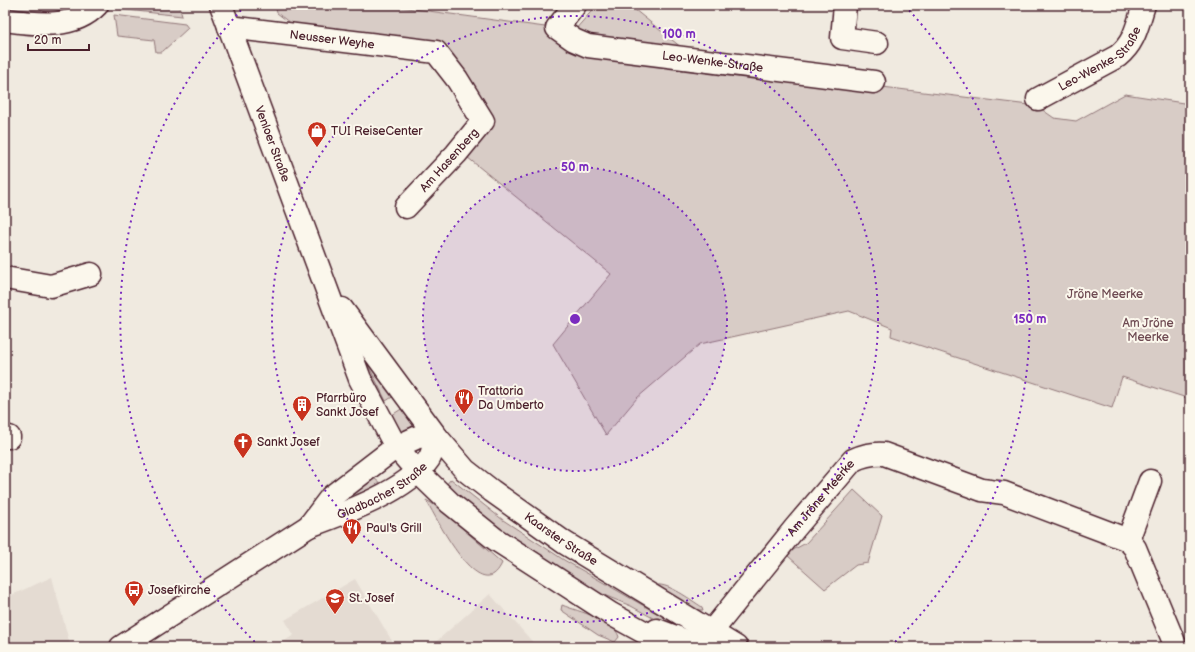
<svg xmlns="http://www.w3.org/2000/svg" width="1195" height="652" font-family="'Balsamiq Sans',sans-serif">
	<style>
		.built { fill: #e4dbd2 }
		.green { fill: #d8ccc6; stroke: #917678 }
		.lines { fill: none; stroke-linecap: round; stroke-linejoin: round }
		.minor-casing { stroke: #4a1f2b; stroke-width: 25 }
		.secondary-casing { stroke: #4a1f2b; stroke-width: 25 }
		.minor { stroke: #fbf7ec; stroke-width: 22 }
		.secondary { stroke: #fbf7ec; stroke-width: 22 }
		.ring { fill: none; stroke: #7b2cbf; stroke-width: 2; stroke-dasharray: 2 4 }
		.labels { text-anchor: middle; stroke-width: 4; stroke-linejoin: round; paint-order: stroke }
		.street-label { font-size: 12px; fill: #4a1f2b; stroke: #fbf7ec }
		.poi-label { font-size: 12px; fill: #4a1f2b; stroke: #fbf7ec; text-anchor: start }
		.park-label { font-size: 12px; fill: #6e4a52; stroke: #fbf7ec }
		.centre { fill: #7b2cbf; stroke: #fbf7ec; stroke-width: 2 }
		.ring-label { font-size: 12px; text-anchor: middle; font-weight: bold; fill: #7b2cbf; stroke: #fbf7ec; stroke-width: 4; stroke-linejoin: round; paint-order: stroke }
	</style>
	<rect width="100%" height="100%" fill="#f0eae0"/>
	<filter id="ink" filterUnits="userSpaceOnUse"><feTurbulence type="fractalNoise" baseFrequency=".025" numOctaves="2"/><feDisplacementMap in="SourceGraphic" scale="8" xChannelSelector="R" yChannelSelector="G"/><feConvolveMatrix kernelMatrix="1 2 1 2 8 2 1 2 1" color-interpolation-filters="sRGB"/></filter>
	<g filter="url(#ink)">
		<path class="built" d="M 52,577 L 70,645 L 67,647 L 5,647 L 5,598 Z
			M 355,579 L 392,641 L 385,647 L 275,647 L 294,635 L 285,620 Z
			M 490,594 L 537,647 L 430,647 Z"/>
		<path class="green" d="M 5,5 L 76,5 C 57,19 27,12 5,9 Z
			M 119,5 L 179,5 L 182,16 L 117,9 Z
			M 275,5 L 385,5 L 574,31 L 597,5 L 629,5 L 703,65 L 1037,106 L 1054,118 L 1076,121 L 1125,94 L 1190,104 L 1190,399 L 1122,377 L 1112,408 L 891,336 L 892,328 L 849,311 L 700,344 L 637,398 L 606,435 L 553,344 L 611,274 L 462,153 L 482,129 L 444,46 L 290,23 L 277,13 Z
			M 114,15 L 185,24 L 188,28 L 162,52 L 156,52 L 154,40 L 117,36 Z
			M 353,335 L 397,394 L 386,401 Z
			M 406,406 L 418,423 L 401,433 L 392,415 Z
			M 374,478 L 381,484 L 358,494 L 338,507 L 336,504 Z
			M 451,479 L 503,520 L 564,560 L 686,630 L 682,634 L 631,606 L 599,593 L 549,567 L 445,486 Z
			M 854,490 L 882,516 L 868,563 L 856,565 L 825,589 L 788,556 L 793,550 L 806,543 Z
			M 426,500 L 438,507 L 502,563 C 481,610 436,517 426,500 Z
			M 656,585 C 669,583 691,600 702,607 L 703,610 L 693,610 Z
			M 562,605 C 579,612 614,619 619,637 L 615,642 L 598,635 L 561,610 Z"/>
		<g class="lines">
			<defs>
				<g id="minor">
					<path id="s1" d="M 575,5 L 557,28 L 574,40 L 588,46 L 874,82"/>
					<path d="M 845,5 L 842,38 L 877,43"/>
					<path d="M 5,20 C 36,24 73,30 97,5"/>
					<path id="s2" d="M 229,27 L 436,52 L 457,79 L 483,121 L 456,154 L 406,207"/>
					<path id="s3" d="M 1038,99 L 1118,56 C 1135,42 1137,26 1144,5"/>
					<path d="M 5,278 L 51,286 L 91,274"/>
					<path d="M 5,437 L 9,437"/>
					<path d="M 1128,540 L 1150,481"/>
					<path id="s4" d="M 712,631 L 795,528 L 853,460 C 864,455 872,453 884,454 L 982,490 L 1004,493 L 1128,540 L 1135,548 L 1176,647"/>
				</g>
				<g id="secondary">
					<path id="s5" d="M 221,5 L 360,379 L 396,447 L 418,472 L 450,503 L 495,539 L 611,614 L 671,647"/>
					<path id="s6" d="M 342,309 L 436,436 L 465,470 L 492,491 L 565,543 L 736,647"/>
					<path d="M 309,526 L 331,497 L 396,447 L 418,437 L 436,436"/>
					<path d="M 657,630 L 689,642 L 702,641 L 712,631"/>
					<path id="s7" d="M 121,647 L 309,526 C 345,513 407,491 429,459 C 433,453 434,443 436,436"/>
				</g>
			</defs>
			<use href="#minor" class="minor-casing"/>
			<use href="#secondary" class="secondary-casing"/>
			<use href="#minor" class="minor"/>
			<use href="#secondary" class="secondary"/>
		</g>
	</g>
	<circle cx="575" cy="319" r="152" fill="#7b2cbf" fill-opacity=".12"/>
	<g class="ring">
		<circle cx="575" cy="319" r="152"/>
		<circle cx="575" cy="319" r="303"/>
		<path d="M259 646A455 455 0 0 1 245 6M905 6A455 455 0 0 1 891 646"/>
	</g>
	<defs>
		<symbol id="shop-pin" viewBox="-11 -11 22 30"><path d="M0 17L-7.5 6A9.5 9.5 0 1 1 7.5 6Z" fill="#c8321e" stroke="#fbf7ec"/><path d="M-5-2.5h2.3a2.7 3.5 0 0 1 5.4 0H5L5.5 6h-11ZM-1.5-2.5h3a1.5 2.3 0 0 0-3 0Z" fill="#fff"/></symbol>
		<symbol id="restaurant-pin" viewBox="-11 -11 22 30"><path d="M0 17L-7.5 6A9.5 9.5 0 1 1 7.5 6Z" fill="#c8321e" stroke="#fbf7ec"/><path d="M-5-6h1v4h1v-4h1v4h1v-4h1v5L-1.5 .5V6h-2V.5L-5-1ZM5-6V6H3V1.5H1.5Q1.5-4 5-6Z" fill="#fff"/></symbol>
		<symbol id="building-pin" viewBox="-11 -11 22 30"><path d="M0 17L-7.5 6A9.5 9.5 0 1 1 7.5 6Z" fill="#c8321e" stroke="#fbf7ec"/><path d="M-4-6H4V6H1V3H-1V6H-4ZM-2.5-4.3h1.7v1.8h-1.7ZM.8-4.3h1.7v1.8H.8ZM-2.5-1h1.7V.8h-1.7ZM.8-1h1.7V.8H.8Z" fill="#fff"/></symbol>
		<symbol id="church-pin" viewBox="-11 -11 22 30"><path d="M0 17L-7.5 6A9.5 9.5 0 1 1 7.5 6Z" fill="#c8321e" stroke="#fbf7ec"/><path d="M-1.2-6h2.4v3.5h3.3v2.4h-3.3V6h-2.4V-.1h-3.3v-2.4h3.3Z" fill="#fff"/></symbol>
		<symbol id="bus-pin" viewBox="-11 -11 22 30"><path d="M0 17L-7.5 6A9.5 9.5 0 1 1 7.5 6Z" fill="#c8321e" stroke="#fbf7ec"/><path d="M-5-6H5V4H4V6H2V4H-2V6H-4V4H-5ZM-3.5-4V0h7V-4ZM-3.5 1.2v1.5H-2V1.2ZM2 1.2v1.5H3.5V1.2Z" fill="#fff"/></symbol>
		<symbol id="school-pin" viewBox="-11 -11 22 30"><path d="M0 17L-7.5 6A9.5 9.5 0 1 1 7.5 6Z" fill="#c8321e" stroke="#fbf7ec"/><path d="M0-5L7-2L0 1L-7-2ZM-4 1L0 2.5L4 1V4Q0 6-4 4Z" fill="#fff"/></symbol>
	</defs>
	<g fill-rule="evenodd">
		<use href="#shop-pin" x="306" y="120" width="22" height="30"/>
		<use href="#restaurant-pin" x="453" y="387" width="22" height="30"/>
		<use href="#building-pin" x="291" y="394" width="22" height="30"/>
		<use href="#church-pin" x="232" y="431" width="22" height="30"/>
		<use href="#restaurant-pin" x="341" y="517" width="22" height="30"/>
		<use href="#bus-pin" x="123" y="579" width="22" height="30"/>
		<use href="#school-pin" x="324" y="587" width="22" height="30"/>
	</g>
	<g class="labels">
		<g class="street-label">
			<text dy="4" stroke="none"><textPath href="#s2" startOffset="104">Neusser Weyhe</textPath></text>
			<text dy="4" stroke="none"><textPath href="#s3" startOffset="75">Leo-Wenke-Straße</textPath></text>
			<text dy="4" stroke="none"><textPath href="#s1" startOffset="191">Leo-Wenke-Straße</textPath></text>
			<text dy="4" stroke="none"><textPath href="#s5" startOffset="148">Venloer Straße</textPath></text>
			<text transform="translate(449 160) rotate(-48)" y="4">Am Hasenberg</text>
			<text dy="4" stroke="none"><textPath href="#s7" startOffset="305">Gladbacher Straße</textPath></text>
			<text dy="4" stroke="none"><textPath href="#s4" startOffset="172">Am Jröne Meerke</textPath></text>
			<text dy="4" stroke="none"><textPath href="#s6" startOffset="321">Kaarster Straße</textPath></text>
		</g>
		<g class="poi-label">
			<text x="331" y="135">TUI ReiseCenter</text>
			<text x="478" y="395">Trattoria<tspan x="478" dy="14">Da Umberto</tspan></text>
			<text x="316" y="402">Pfarrbüro<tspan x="316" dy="14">Sankt Josef</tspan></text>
			<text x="257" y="446">Sankt Josef</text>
			<text x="366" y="532">Paul's Grill</text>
			<text x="148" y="594">Josefkirche</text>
			<text x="349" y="602">St. Josef</text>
		</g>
		<g class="park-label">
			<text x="1105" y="298">Jröne Meerke</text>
			<text x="1148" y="327">Am Jröne<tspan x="1148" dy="14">Meerke</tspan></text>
		</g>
	</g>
	<circle cx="575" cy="319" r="6" class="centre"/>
	<g class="ring-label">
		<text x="679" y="38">100 m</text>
		<text x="575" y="171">50 m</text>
		<text x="1030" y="323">150 m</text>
	</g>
	<rect width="1195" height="652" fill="none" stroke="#fbf7ec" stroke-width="20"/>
	<rect x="10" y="10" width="1175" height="632" fill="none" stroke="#4a1f2b" stroke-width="1.5" filter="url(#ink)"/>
	<path d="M28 44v6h61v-6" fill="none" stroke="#4a1f2b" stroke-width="2"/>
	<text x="34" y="44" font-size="12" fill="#4a1f2b" stroke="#fbf7ec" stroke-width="3" paint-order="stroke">20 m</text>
</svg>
